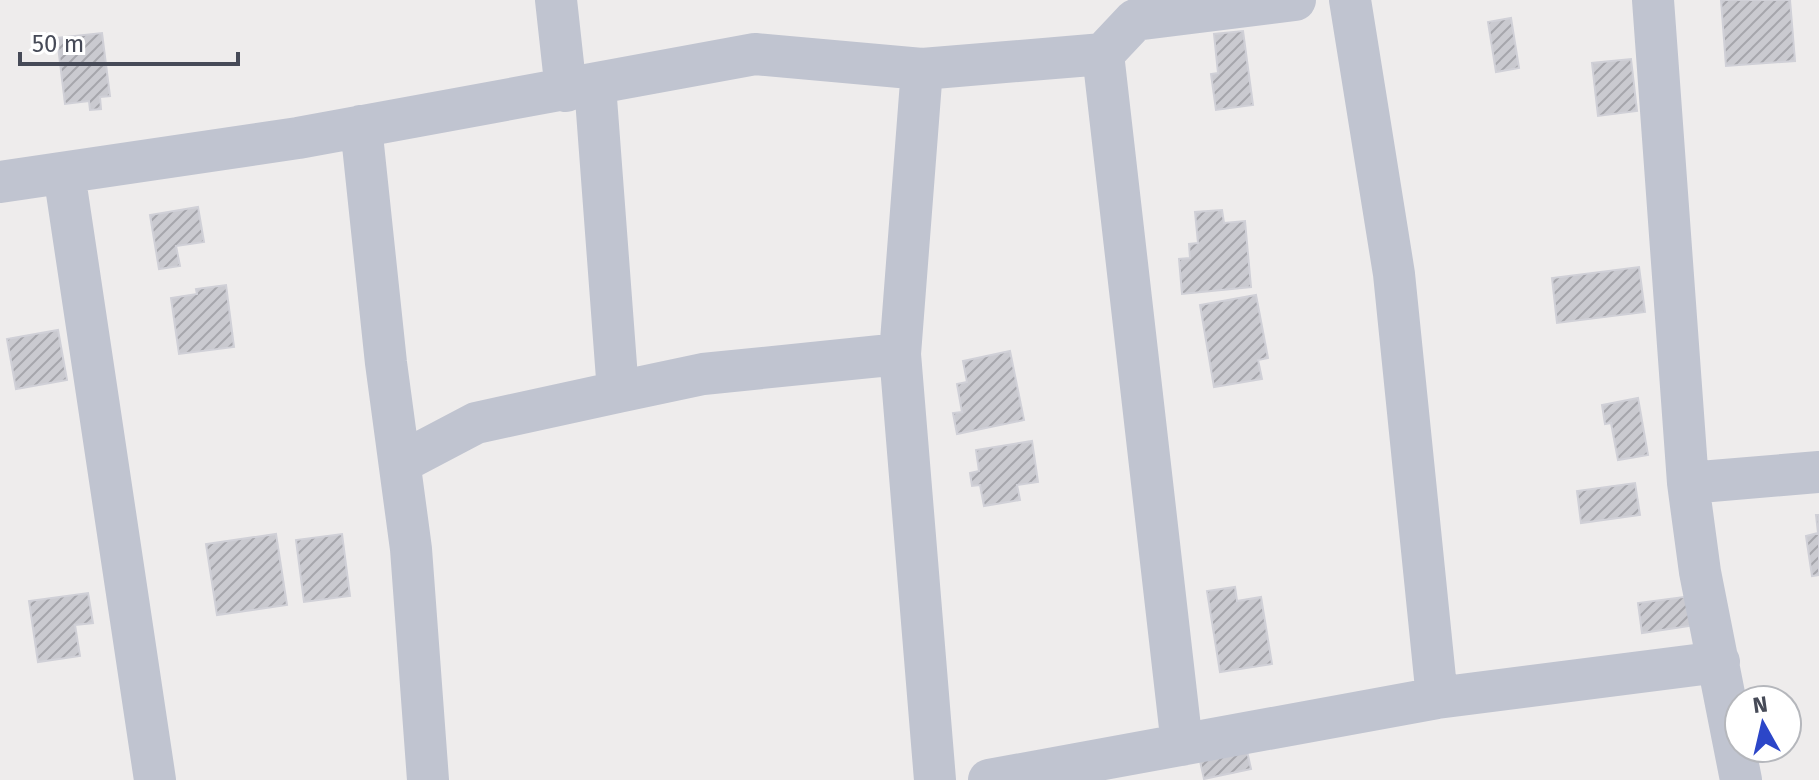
<svg xmlns="http://www.w3.org/2000/svg" width="1819" height="780" font-family="'Fira Sans',sans-serif">
	<style>
		.building { fill: url(#building-hatch); stroke: #d0d0d7; stroke-width: 2 }
		.lines { fill: none; stroke-linecap: round; stroke-linejoin: round }
		.minor { stroke: #c0c4d0; stroke-width: 42 }
	</style>
	<defs>
		<pattern id="building-hatch" width="6" height="6" patternUnits="userSpaceOnUse" patternTransform="scale(2)"><rect width="6" height="6" fill="#cacad0"/><path d="M-1 1l2-2M0 6l6-6M5 7l2-2" fill="none" stroke="#a6a6ac"/></pattern>
	</defs>
	<rect width="100%" height="100%" fill="#eeecec"/>
	<path class="building" d="M 1721,0 L 1790,0 L 1795,61 L 1726,66 Z
		M 1511,18 L 1519,68 L 1496,72 L 1488,22 Z
		M 1243,31 L 1253,105 L 1216,110 L 1211,74 L 1218,73 L 1214,34 Z
		M 102,33 L 110,96 L 100,97 L 101,109 L 90,110 L 89,101 L 65,104 L 57,38 Z
		M 1631,59 L 1637,111 L 1598,116 L 1592,63 Z
		M 198,207 L 204,242 L 176,246 L 180,266 L 159,269 L 150,215 Z
		M 1222,210 L 1224,223 L 1245,221 L 1251,287 L 1182,294 L 1179,259 L 1190,258 L 1189,244 L 1198,243 L 1195,212 Z
		M 1639,267 L 1645,312 L 1557,323 L 1552,278 Z
		M 226,285 L 234,347 L 179,354 L 171,298 L 197,294 L 196,289 Z
		M 1256,295 L 1268,358 L 1258,360 L 1262,379 L 1214,387 L 1200,305 Z
		M 58,330 L 67,380 L 16,389 L 7,339 Z
		M 1010,351 L 1024,420 L 957,434 L 953,413 L 962,412 L 957,384 L 967,382 L 963,361 Z
		M 1638,398 L 1648,455 L 1618,460 L 1611,423 L 1605,424 L 1602,405 Z
		M 1032,441 L 1038,482 L 1017,485 L 1020,500 L 984,506 L 980,485 L 972,486 L 970,473 L 979,471 L 976,450 Z
		M 1635,483 L 1640,515 L 1581,523 L 1577,491 Z
		M 1816,515 L 1819,515 L 1819,575 L 1812,576 L 1806,536 L 1818,533 Z
		M 276,534 L 287,605 L 217,615 L 206,544 Z
		M 342,534 L 350,596 L 304,602 L 296,540 Z
		M 1235,587 L 1237,601 L 1261,597 L 1272,664 L 1220,672 L 1207,591 Z
		M 88,593 L 93,623 L 75,625 L 80,656 L 38,662 L 29,601 Z
		M 1691,596 L 1696,625 L 1642,633 L 1638,603 Z
		M 1245,742 L 1251,769 L 1204,779 L 1198,752 Z"/>
	<g class="lines">
		<path class="minor" d="M 556,0 L 566,91
			M 1350,0 L 1394,274 L 1437,698
			M 1653,0 L 1688,483 L 1700,572 L 1741,780
			M 1103,54 L 1182,745
			M 922,69 L 900,354 L 935,780
			M 595,85 L 618,392
			M 361,126 L 386,363 L 411,549 L 428,780
			M 64,173 L 155,780
			M 0,182 L 298,138 L 755,54 L 922,69 L 1103,54 L 1135,20 L 1295,0
			M 400,463 L 476,423 L 618,392 L 703,374 L 900,354
			M 1688,483 L 1819,472
			M 989,780 L 1437,698 L 1719,662"/>
	</g>
	<g transform="translate(1763 724) rotate(352)"><circle r="38" fill="#ffffff" stroke="#b5b7bc" stroke-width="2"/>
	<path d="M0-6L14 30L0 20L-14 30Z" fill="#2c46c8"/>
	<text y="-12" font-size="22" font-weight="bold" text-anchor="middle" fill="#464a57">N</text>
	</g>
	<path d="M20 52v12h218v-12" fill="none" stroke="#464a57" stroke-width="4"/>
	<text x="32" y="52" font-size="24" fill="#464a57" stroke="#ffffff" stroke-width="6" paint-order="stroke">50 m</text>
</svg>
